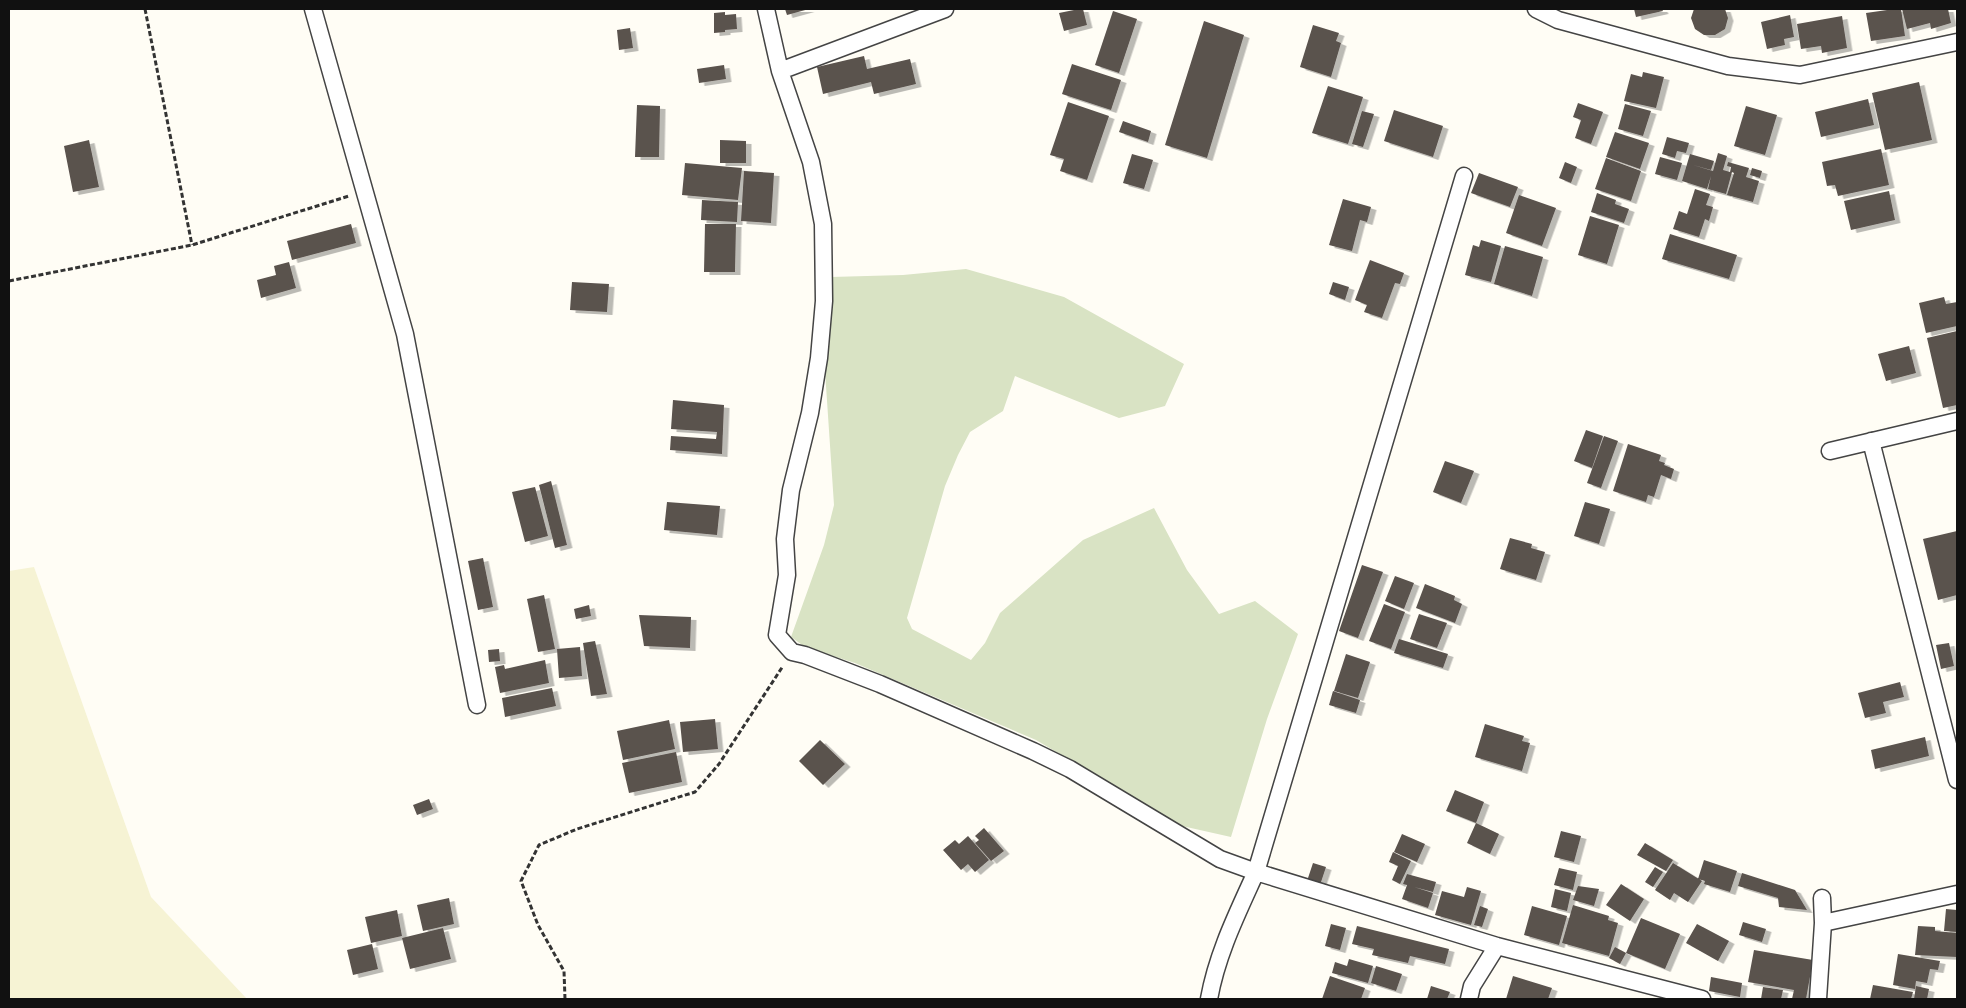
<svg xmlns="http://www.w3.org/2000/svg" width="1966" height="1008" font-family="'Zilla Slab',serif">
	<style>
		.farmland { fill: #f6f3d4 }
		.cemetery { fill: #d9e3c4 }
		.building { fill: #5a524d; filter: url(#shadow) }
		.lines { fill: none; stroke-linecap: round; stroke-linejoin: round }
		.street-casing { stroke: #444; stroke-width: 19 }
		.path { stroke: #333; stroke-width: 3; stroke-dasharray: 5 2.5; stroke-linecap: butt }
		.street { stroke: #fff; stroke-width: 16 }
	</style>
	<defs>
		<filter id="shadow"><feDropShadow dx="5.5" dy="3" stdDeviation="0" flood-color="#0004"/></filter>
	</defs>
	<rect width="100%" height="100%" fill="#fffdf5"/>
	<path class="farmland" d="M 34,567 L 151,897 L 247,999 L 9,999 L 9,571 Z"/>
	<path class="cemetery" d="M 966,269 L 1064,297 L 1184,364 L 1165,406 L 1119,418 L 1015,376 L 1003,411 L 970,432 L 958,455 L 945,486 L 907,618 L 912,629 L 971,660 L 985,643 L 1000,613 L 1083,540 L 1154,508 L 1187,570 L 1219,614 L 1255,601 L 1298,634 L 1267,719 L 1231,837 L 1182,826 L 1036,740 L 855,663 L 805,647 L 791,637 L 824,545 L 834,505 L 824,356 L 831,277 L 903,275 Z"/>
	<path class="building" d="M 785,9 L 809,9 L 787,15 Z
		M 1079,9 L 1083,9 L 1087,25 L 1064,31 L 1059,13 Z
		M 1634,9 L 1662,9 L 1663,11 L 1636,17 Z
		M 1694,9 L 1725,9 L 1728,18 L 1725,29 L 1715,35 L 1704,35 L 1695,29 L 1691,18 Z
		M 1894,9 L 1901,9 L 1905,36 L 1871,41 L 1866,13 Z
		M 1902,9 L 1948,9 L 1951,23 L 1931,29 L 1930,23 L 1907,29 Z
		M 1113,11 L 1137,19 L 1119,73 L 1095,65 Z
		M 725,12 L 725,15 L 736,14 L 737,29 L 725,30 L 725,32 L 714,33 L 714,13 Z
		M 1790,15 L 1794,37 L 1784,39 L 1785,45 L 1767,49 L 1761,22 Z
		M 1842,16 L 1847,48 L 1822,53 L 1821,46 L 1801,49 L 1797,24 Z
		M 1204,21 L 1244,35 L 1207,158 L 1165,145 Z
		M 1313,25 L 1339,33 L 1336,41 L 1341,43 L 1331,77 L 1300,67 Z
		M 630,28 L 633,48 L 619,50 L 617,30 Z
		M 864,56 L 867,69 L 910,59 L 916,84 L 874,94 L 871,82 L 823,94 L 817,67 Z
		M 1072,64 L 1121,80 L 1111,110 L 1062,94 Z
		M 724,65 L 726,79 L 699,83 L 697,69 Z
		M 1643,72 L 1664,77 L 1656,108 L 1624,101 L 1631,74 L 1642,77 Z
		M 1919,82 L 1932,140 L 1885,150 L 1872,93 Z
		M 1328,86 L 1363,97 L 1348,144 L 1312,133 Z
		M 1868,99 L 1874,125 L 1821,137 L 1815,112 Z
		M 1068,102 L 1109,116 L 1087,180 L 1060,171 L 1064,159 L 1050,155 Z
		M 1578,103 L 1603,112 L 1591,144 L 1575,138 L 1581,120 L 1573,117 Z
		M 1625,104 L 1651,111 L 1643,136 L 1618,129 Z
		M 637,105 L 660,106 L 659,157 L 635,157 Z
		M 1746,106 L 1777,115 L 1765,155 L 1734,146 Z
		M 1394,110 L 1443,126 L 1433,157 L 1384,141 Z
		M 1362,111 L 1374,114 L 1363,147 L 1352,144 Z
		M 1123,121 L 1151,131 L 1148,142 L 1119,132 Z
		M 1615,132 L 1649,143 L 1640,169 L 1606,157 Z
		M 1667,137 L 1689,143 L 1686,153 L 1677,151 L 1675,158 L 1662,154 Z
		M 89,140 L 99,187 L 73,192 L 64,146 Z
		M 720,140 L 746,141 L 746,163 L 720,163 Z
		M 1881,149 L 1889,185 L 1838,196 L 1835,185 L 1827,186 L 1822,162 Z
		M 1718,153 L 1727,156 L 1723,170 L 1730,172 L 1731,167 L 1727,166 L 1728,162 L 1749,168 L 1746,177 L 1759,181 L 1753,202 L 1727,195 L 1734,173 L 1732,172 L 1726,194 L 1708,189 L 1711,176 L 1707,189 L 1682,181 L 1690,154 L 1714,161 L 1711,170 L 1693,165 L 1713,171 Z
		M 1132,154 L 1153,160 L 1144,189 L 1123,183 Z
		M 1660,157 L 1682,163 L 1677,180 L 1655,174 Z
		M 1606,158 L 1641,171 L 1631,201 L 1595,189 Z
		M 1565,162 L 1577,167 L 1571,183 L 1559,178 Z
		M 685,163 L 742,168 L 738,200 L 682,195 Z
		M 1752,168 L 1762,171 L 1760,178 L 1750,175 Z
		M 744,171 L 774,173 L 771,223 L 741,221 Z
		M 1479,173 L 1518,187 L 1510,207 L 1471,193 Z
		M 1695,189 L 1710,194 L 1706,205 L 1713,207 L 1709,221 L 1705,219 L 1699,237 L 1673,229 L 1679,211 L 1687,214 Z
		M 1889,191 L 1895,220 L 1851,230 L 1844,201 Z
		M 1597,193 L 1616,200 L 1615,204 L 1629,209 L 1624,223 L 1591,212 Z
		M 1519,195 L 1556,208 L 1542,246 L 1506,233 Z
		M 1343,199 L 1371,207 L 1367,222 L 1360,220 L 1352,251 L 1329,245 Z
		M 702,200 L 738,202 L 737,222 L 701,220 Z
		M 1590,216 L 1619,225 L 1607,264 L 1578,255 Z
		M 351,224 L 356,243 L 292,260 L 287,241 Z
		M 705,224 L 736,224 L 735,272 L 704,272 Z
		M 1670,234 L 1737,255 L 1729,279 L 1662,259 Z
		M 1481,240 L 1501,246 L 1491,282 L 1465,275 L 1473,245 L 1479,247 Z
		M 1505,246 L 1543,257 L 1532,296 L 1494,284 Z
		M 1370,260 L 1404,273 L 1400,284 L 1395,283 L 1382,318 L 1364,312 L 1367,305 L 1355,300 Z
		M 289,262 L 296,288 L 261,298 L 257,280 L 276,275 L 274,266 Z
		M 572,282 L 609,284 L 607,312 L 570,310 Z
		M 1333,282 L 1349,287 L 1345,300 L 1329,294 Z
		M 1944,297 L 1946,304 L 1957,302 L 1957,326 L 1926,333 L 1919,303 Z
		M 1957,331 L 1957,405 L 1943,408 L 1927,338 Z
		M 1909,346 L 1916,373 L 1886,381 L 1878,354 Z
		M 673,400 L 724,405 L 722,454 L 670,450 L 671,436 L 716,439 L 717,432 L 671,429 Z
		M 1586,430 L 1603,436 L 1592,468 L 1574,461 Z
		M 1604,436 L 1618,441 L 1601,488 L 1587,483 Z
		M 1628,444 L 1661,455 L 1659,461 L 1665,463 L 1664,465 L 1674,469 L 1671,479 L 1661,475 L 1654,497 L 1648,495 L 1646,502 L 1613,491 Z
		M 1445,461 L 1474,471 L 1461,503 L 1433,492 Z
		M 551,481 L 567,545 L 555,548 L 539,485 Z
		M 535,487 L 548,536 L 525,542 L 512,492 Z
		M 667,502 L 720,506 L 717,535 L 664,530 Z
		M 1585,502 L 1610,509 L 1599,544 L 1574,536 Z
		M 1957,531 L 1957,595 L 1938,600 L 1923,539 Z
		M 1510,538 L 1532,544 L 1531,548 L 1545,552 L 1536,580 L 1500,569 Z
		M 483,558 L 493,607 L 478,610 L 468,561 Z
		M 1362,565 L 1383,572 L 1358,638 L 1339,631 Z
		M 1395,576 L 1414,583 L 1404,609 L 1385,601 Z
		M 1425,584 L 1455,596 L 1454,600 L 1462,604 L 1455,623 L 1416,608 Z
		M 544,595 L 555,649 L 538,652 L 527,599 Z
		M 1384,604 L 1405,612 L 1391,649 L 1369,641 Z
		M 589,605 L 591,616 L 576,619 L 574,609 Z
		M 1419,614 L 1447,623 L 1437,648 L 1410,639 Z
		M 639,615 L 691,617 L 690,648 L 644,646 Z
		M 1399,639 L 1448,654 L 1443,668 L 1394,653 Z
		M 595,641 L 607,694 L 591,696 L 583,643 Z
		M 1949,643 L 1954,666 L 1941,669 L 1936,645 Z
		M 580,647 L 582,676 L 559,678 L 557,649 Z
		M 499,649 L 500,661 L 489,662 L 488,650 Z
		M 1346,654 L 1370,662 L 1358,698 L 1334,691 Z
		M 545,660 L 549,683 L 500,693 L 495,667 L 504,665 L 505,669 Z
		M 1900,682 L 1904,697 L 1883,702 L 1886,713 L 1865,718 L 1858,693 Z
		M 552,688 L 556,706 L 505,717 L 502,698 Z
		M 1333,691 L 1360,700 L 1356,713 L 1329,705 Z
		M 715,719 L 718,749 L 683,752 L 680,722 Z
		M 669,720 L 675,749 L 623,760 L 617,731 Z
		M 1485,724 L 1524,736 L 1522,741 L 1530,743 L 1522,771 L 1475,757 Z
		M 1925,737 L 1929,756 L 1875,769 L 1871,750 Z
		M 820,740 L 845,764 L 823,785 L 799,761 Z
		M 676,752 L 682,782 L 629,793 L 622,763 Z
		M 1455,790 L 1484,802 L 1476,823 L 1446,811 Z
		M 429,799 L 433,809 L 417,815 L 413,805 Z
		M 1476,823 L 1499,834 L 1490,854 L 1467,843 Z
		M 984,828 L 1004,851 L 991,861 L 975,843 L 979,840 L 975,836 Z
		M 1561,831 L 1581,836 L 1574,862 L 1554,857 Z
		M 1402,834 L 1425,844 L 1417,862 L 1394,852 Z
		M 968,836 L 989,860 L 975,872 L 968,864 L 961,870 L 943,850 L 955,840 L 959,844 Z
		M 1645,843 L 1673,860 L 1666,871 L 1637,855 Z
		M 1393,852 L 1411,861 L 1400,884 L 1392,880 L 1398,866 L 1389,862 Z
		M 1704,860 L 1737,871 L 1730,892 L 1704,884 L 1705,881 L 1698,879 Z
		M 1313,863 L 1326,867 L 1320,885 L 1307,881 Z
		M 1673,863 L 1702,881 L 1688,902 L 1674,893 L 1670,900 L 1655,890 Z
		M 1655,867 L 1663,872 L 1653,887 L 1645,882 Z
		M 1559,868 L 1577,872 L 1573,890 L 1554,885 Z
		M 1742,873 L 1795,890 L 1807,910 L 1779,907 L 1778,898 L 1738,886 Z
		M 1407,874 L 1436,882 L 1433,892 L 1414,887 L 1433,893 L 1428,908 L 1402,899 L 1407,885 L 1403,884 Z
		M 1621,884 L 1644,899 L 1630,921 L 1606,905 Z
		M 1578,886 L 1599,889 L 1594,906 L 1573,900 Z
		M 1467,887 L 1481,891 L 1471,925 L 1435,915 L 1442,891 L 1464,897 Z
		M 1555,889 L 1571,893 L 1567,911 L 1551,907 Z
		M 449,898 L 454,924 L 423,931 L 417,905 Z
		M 1573,905 L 1609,916 L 1608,920 L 1618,923 L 1609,956 L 1562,943 Z
		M 1480,906 L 1488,909 L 1482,927 L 1474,925 Z
		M 1532,906 L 1567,916 L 1559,945 L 1524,935 Z
		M 1946,909 L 1957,910 L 1957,932 L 1944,931 Z
		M 397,910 L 402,936 L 371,943 L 365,917 Z
		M 1641,918 L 1680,934 L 1665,969 L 1626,953 Z
		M 1743,922 L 1766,929 L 1762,942 L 1739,935 Z
		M 1331,924 L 1346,928 L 1340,950 L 1325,946 Z
		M 1697,924 L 1729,941 L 1718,961 L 1686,943 Z
		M 1357,926 L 1449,949 L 1445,964 L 1410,956 L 1408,963 L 1372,955 L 1374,949 L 1352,944 Z
		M 1918,926 L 1935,927 L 1935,931 L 1957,933 L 1957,957 L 1915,955 Z
		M 443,928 L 451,959 L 410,969 L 402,938 Z
		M 372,944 L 378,969 L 353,975 L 347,950 Z
		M 1615,947 L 1626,953 L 1620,964 L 1609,958 Z
		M 1754,950 L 1813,960 L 1806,999 L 1792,999 L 1794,990 L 1748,982 Z
		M 1898,954 L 1940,961 L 1938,970 L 1930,969 L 1927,983 L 1916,981 L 1915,989 L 1893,985 Z
		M 1349,959 L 1373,966 L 1368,983 L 1332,973 L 1335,962 L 1347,966 Z
		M 1376,966 L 1402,974 L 1396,991 L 1371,983 Z
		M 1330,976 L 1365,988 L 1361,999 L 1322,999 Z
		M 1513,976 L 1552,988 L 1548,999 L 1506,999 Z
		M 1711,977 L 1742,983 L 1740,997 L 1709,991 Z
		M 1873,985 L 1913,992 L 1911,999 L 1870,999 Z
		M 1431,986 L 1450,992 L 1447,999 L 1427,999 Z
		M 1916,986 L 1929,989 L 1927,999 L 1914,999 Z
		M 1763,987 L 1783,990 L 1781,999 L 1761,999 Z"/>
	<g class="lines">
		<defs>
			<path id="street" d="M 313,9 L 405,334 L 477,705
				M 766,9 L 780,71 L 811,162 L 823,224 L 824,301 L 819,358 L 810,413 L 791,490 L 785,539 L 787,575 L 777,635 L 792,652 L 805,655 L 880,684 L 1033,751 L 1070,769 L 1220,859 L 1256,872 L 1497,946 L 1702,999
				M 1536,9 L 1558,20 L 1728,66 L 1800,75 L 1957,42
				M 780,71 L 945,9
				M 1871,441 L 1957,780
				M 1830,451 L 1957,421
				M 1823,923 L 1957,894
				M 1209,999 C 1217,954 1237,914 1256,872 L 1464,176
				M 1469,999 L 1472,986 L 1497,946
				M 1818,999 L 1823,923 L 1822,898"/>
		</defs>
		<use href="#street" class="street-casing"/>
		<path class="path" d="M 145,9 L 192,245
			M 9,281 L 192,245 L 349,196
			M 565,999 L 564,971 L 538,925 L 521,881 L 539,845 L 577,829 L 695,792 L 719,764 L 783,666"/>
		<use href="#street" class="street"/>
	</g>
	<rect width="1966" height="1008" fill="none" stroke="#111111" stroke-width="20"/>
</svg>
